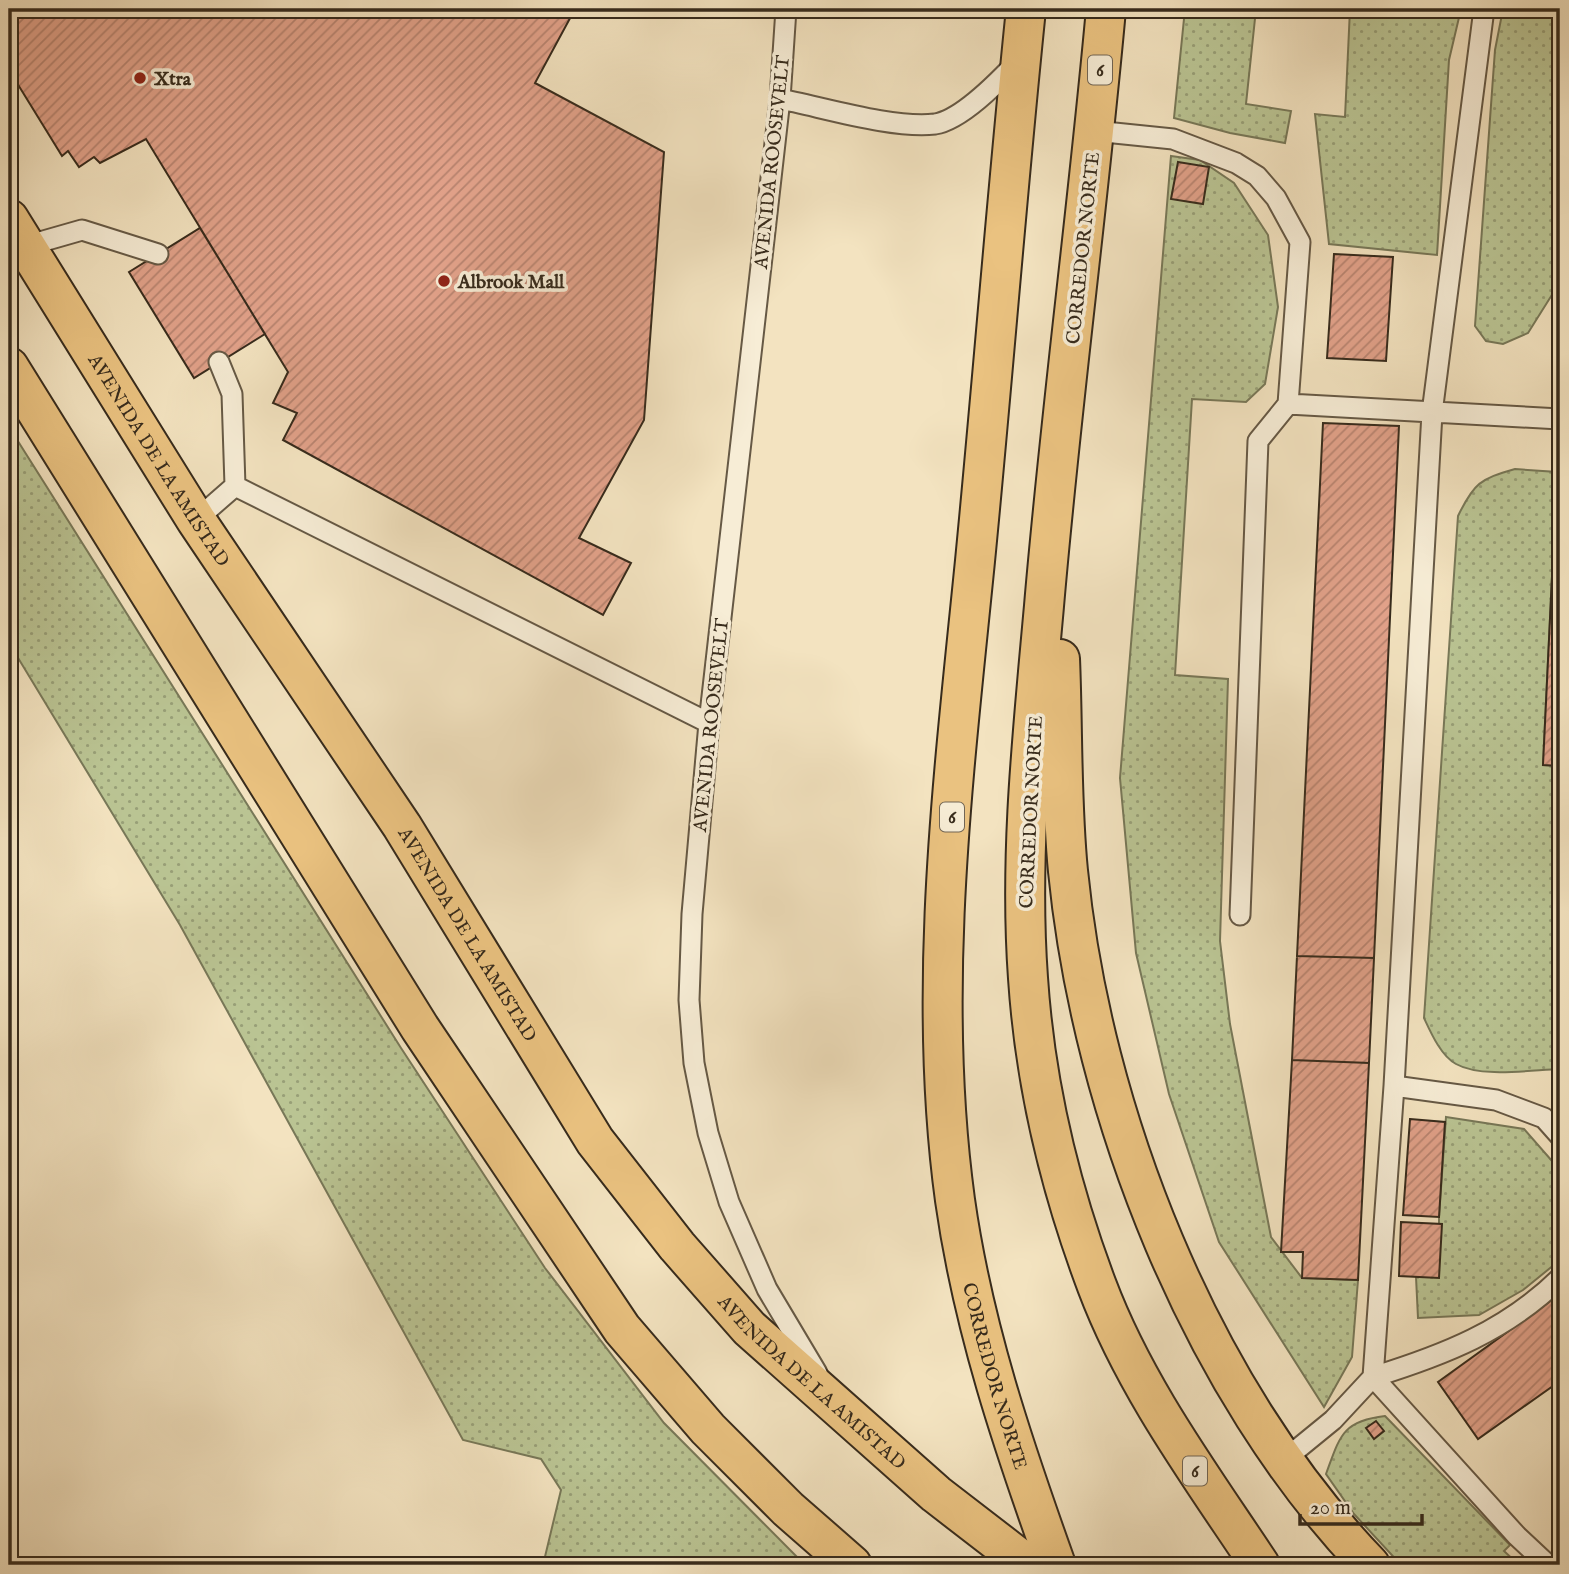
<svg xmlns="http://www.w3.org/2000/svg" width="1569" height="1574" font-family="'IM FELL English',serif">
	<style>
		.grass { fill: url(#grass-dots); stroke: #787858; stroke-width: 2 }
		.building { fill: url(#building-hatch); stroke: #372b1c; stroke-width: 2 }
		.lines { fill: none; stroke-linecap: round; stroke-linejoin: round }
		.lane-casing { stroke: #665945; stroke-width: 23 }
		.primary-casing { stroke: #372b1c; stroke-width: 42 }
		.highway-casing { stroke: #372b1c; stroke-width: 42 }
		.lane { stroke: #f7edd6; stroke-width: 19 }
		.primary { stroke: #eac280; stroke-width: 38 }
		.highway { stroke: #eac280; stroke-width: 38 }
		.poi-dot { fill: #8f2418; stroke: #f7edd6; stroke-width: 2.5 }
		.labels { text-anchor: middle; stroke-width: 7; stroke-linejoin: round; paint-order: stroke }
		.shield { fill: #f7edd6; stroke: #716554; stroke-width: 2 }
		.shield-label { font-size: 18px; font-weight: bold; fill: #372b1c }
		.poi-label { font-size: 19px; font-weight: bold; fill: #372b1c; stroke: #f7edd6; text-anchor: start }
		.street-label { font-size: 19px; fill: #372b1c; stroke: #f7edd6 }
	</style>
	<defs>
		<pattern id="grass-dots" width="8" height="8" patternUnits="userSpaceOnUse" patternTransform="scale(1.75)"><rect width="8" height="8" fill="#bac493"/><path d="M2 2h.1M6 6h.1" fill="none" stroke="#989f77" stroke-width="1.8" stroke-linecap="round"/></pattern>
		<pattern id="building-hatch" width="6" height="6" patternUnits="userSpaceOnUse" patternTransform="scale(1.75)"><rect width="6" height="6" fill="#e1a189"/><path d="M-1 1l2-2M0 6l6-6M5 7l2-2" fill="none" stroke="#b7836f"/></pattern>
	</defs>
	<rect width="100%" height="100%" fill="#f3e3c0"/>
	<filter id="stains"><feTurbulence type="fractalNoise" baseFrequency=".00286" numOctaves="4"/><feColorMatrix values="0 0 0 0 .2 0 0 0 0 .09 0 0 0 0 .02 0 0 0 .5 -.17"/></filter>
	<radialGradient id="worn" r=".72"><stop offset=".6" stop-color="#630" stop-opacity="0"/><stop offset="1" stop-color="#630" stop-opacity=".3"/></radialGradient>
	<path class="grass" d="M 1185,9 L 1256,9 L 1246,104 L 1291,111 L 1285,143 L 1230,133 L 1174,118 Z
		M 1350,9 L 1461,9 L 1449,60 L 1437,255 L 1329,244 L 1315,114 L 1345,117 Z
		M 1503,9 L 1560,9 L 1560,282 L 1528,333 L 1503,344 L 1486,341 L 1475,326 L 1495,50 Z
		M 1171,156 L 1200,160 L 1234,183 L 1268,235 L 1278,307 L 1265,384 L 1246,402 L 1192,399 L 1175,675 L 1228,679 L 1220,941 L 1230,1024 L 1271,1237 L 1302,1278 L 1358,1280 L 1352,1357 L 1324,1407 L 1219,1242 L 1169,1094 L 1136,953 L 1120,778 Z
		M 9,427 L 401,1048 L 545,1268 L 664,1423 L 805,1565 L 543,1565 L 561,1490 L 541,1459 L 463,1440 L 180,925 L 9,643 Z
		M 1515,469 L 1557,472 L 1543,765 L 1560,766 L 1560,1069 C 1531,1070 1481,1078 1456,1064 C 1441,1056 1431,1033 1424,1018 L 1458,516 C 1474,483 1480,479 1515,469 Z
		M 1446,1117 L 1524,1129 L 1559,1169 L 1560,1260 L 1523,1290 L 1479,1315 L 1418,1318 L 1416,1277 L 1439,1277 L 1439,1217 Z
		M 1385,1416 L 1510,1545 L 1504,1551 L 1519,1565 L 1401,1565 L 1354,1514 L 1326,1474 C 1340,1436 1342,1421 1385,1416 Z"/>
	<path class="building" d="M 9,9 L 575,9 L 535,83 L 664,152 L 644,420 L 579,538 L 631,563 L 603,615 L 283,440 L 297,413 L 273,403 L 288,372 L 146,139 L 100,163 L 94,157 L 79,167 L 68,151 L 62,156 L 9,70 Z
		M 1178,162 L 1209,167 L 1203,204 L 1171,199 Z
		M 200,228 L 265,334 L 194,378 L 129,272 Z
		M 1334,254 L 1393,257 L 1386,361 L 1327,358 Z
		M 1323,423 L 1399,426 L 1374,958 L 1297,956 Z
		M 1557,472 L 1560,472 L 1560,766 L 1543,765 Z
		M 1297,956 L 1374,958 L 1369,1063 L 1292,1060 Z
		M 1292,1060 L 1369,1063 L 1358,1280 L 1302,1278 L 1303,1252 L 1281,1252 Z
		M 1410,1119 L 1445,1122 L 1439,1217 L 1403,1215 Z
		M 1401,1222 L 1442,1224 L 1439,1278 L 1399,1276 Z
		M 1560,1294 L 1560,1381 L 1478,1439 L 1438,1382 Z
		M 1376,1421 L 1384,1431 L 1374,1439 L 1366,1428 Z"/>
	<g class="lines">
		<defs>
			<path id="lane" d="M 786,9 L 780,99 L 709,723 L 692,914 L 689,1000 L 694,1063 L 708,1133 L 729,1202 L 767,1289 L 817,1373
				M 780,99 C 822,107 893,129 935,124 C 961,120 998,82 1016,63
				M 1095,131 L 1173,139 L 1236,163 L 1257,176 L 1276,198 L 1300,242 L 1288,404 L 1560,419
				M 26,246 L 82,230 L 158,254
				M 219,362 L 232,394 L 235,486 L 709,723
				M 196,520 L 235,486
				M 1240,915 L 1258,441 L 1288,404
				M 1394,1086 L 1496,1100 L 1544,1118 L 1560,1136
				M 1284,1460 L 1333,1420 L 1373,1377 L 1394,1086 L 1432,413 L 1484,9
				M 1548,1565 L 1517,1536 L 1373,1377 C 1444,1355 1506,1331 1560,1278"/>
			<g id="primary">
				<path id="s1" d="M 9,219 L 196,520 L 402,826 L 595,1141 L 677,1246 L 749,1328 L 936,1494 L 1028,1565"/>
				<path d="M 9,367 L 420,1028 L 622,1329 L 708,1429 L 788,1509 L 852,1565"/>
			</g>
			<g id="highway">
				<path id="s2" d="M 1026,9 C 1007,192 993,377 975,561 C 954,772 926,988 955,1200 C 973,1327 1013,1445 1056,1565"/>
				<path d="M 1106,9 C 1088,208 1061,406 1044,606 C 1033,729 1019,854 1028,978 C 1035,1083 1060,1188 1097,1286 C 1135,1387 1201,1476 1260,1565"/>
				<path d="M 1060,659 C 1063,729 1061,801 1068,871 C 1092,1113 1200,1389 1370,1565"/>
			</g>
		</defs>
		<use href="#lane" class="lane-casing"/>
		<use href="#primary" class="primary-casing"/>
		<use href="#highway" class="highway-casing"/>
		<use href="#lane" class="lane"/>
		<use href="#primary" class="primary"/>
		<use href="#highway" class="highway"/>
	</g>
	<g class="poi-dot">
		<circle cx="140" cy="78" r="7"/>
		<circle cx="444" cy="281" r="7"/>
	</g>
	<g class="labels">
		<g class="shield">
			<rect x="1088" y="55.5" width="24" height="29" rx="5"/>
			<rect x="940" y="802.5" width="24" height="29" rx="5"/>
			<rect x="1183" y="1456.5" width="24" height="29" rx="5"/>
		</g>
		<g class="shield-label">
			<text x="1100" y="76">6</text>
			<text x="952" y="823">6</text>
			<text x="1195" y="1477">6</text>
		</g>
		<g class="poi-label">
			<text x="154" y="85">Xtra</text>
			<text x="458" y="288">Albrook Mall</text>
		</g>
		<g class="street-label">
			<text transform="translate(771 162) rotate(-84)" y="7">AVENIDA ROOSEVELT</text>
			<text transform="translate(1082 248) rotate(-84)" y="7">CORREDOR NORTE</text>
			<text dy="7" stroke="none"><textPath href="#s1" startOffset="284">AVENIDA DE LA AMISTAD</textPath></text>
			<text transform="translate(710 725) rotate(-84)" y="7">AVENIDA ROOSEVELT</text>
			<text transform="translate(1030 812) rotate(-87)" y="7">CORREDOR NORTE</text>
			<text dy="7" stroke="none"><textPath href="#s1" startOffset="850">AVENIDA DE LA AMISTAD</textPath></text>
			<text dy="7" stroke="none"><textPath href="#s2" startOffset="1376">CORREDOR NORTE</textPath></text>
			<text dy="7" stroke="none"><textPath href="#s1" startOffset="1418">AVENIDA DE LA AMISTAD</textPath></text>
		</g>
	</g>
	<rect width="1569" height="1574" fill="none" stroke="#f3e3c0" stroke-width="35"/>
	<rect x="10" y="10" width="1548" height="1553" fill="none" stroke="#372b1c" stroke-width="3.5"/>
	<rect x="18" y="18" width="1534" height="1539" fill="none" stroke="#372b1c" stroke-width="2"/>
	<path d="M1300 1514v10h122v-10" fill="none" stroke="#372b1c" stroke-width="3.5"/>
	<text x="1310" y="1514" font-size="21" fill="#372b1c" stroke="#f7edd6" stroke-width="5" paint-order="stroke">20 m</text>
	<rect width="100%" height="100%" filter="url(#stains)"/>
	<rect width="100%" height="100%" fill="url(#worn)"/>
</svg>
